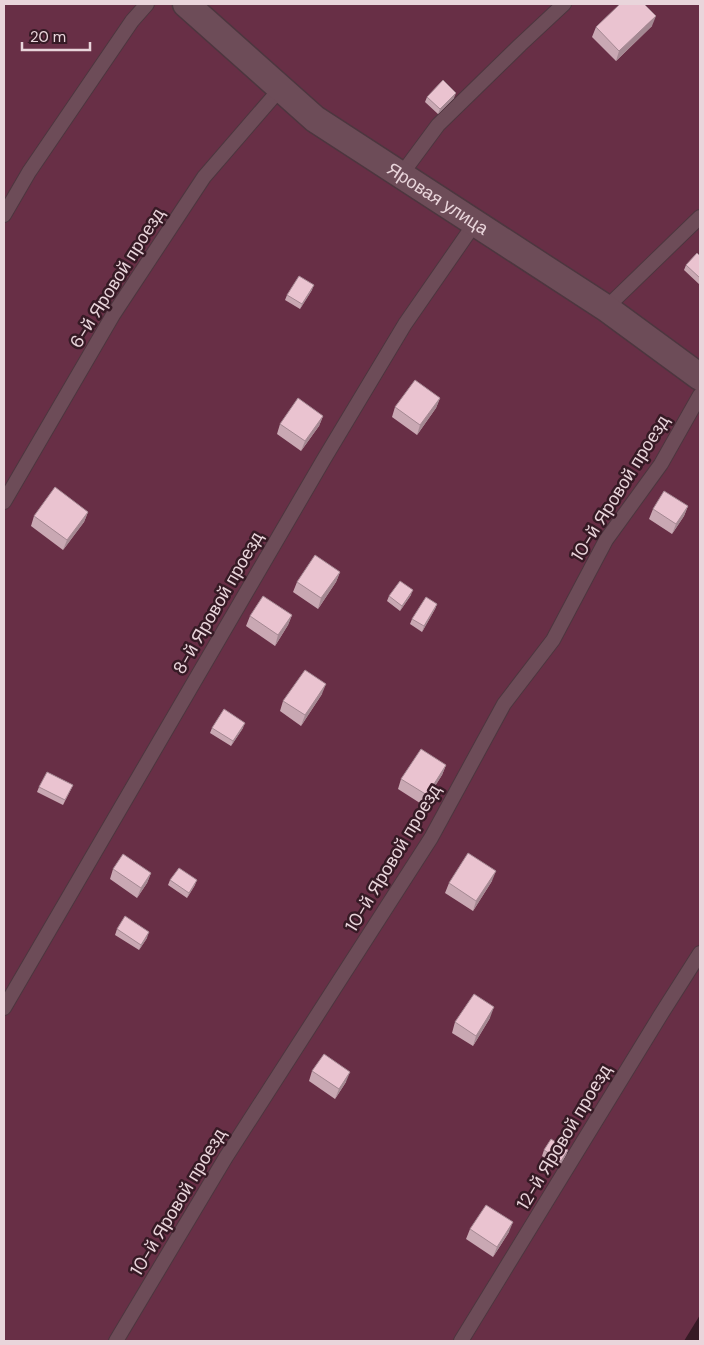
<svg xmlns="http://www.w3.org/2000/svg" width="704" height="1345" font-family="'DM Sans',sans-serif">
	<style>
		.green { fill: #682f46 }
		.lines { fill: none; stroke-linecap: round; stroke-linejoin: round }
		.service-casing { stroke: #4d363f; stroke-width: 16 }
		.minor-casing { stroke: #4d363f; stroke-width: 29 }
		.service { stroke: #6d4c58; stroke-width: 14 }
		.minor { stroke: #6d4c58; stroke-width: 26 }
		.wall { fill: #c9a8b3 }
		.shaded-wall { fill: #a48892 }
		.building { fill: #eac3d0; stroke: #a48892 }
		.labels { text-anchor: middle; stroke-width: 5; stroke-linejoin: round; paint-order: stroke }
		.street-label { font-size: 18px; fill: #e9d5db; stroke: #361a25 }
	</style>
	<rect width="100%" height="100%" fill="#361a25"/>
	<path class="green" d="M 4,4 L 700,4 L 700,1315 L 684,1341 L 4,1341 Z"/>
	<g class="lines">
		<defs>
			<path id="service" d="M 401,175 L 438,125 L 520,45 L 564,4
				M 4,215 L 29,172 L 132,21 L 147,4
				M 606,308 L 700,217
				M 4,502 L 113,315 L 204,177 L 280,89
				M 4,1008 L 324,459 L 405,324 L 475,223
				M 116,1341 L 226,1157 L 431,838 L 504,704 L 553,640 L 606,540 L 661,464 L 700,395
				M 461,1341 L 660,1016 L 700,953"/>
			<g id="minor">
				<path id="s1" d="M 186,4 L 315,119 L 606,308 L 700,377"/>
			</g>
		</defs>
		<use href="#service" class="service-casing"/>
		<use href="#minor" class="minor-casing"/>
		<use href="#service" class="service"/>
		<use href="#minor" class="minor"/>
	</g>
	<path class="wall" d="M 652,26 L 616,61 L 592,37 L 596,27 Z
		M 427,97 L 454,98 L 438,114 L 425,102 Z
		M 700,256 L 700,285 L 684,270 L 686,265 Z
		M 312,290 L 300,309 L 285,300 L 287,295 Z
		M 440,398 L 436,408 L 417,435 L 392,417 L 395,407 Z
		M 323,416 L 319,426 L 301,451 L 277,434 L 280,424 Z
		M 688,506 L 684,516 L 672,534 L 649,519 L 653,509 Z
		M 88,512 L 84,522 L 63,550 L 31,526 L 34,516 Z
		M 340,572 L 336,582 L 318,609 L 293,592 L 297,582 Z
		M 411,595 L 400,611 L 387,601 L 389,596 Z
		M 437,604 L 435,609 L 422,632 L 410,624 L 412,619 Z
		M 292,615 L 288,625 L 275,646 L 246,626 L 250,616 Z
		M 322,694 L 301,726 L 280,711 L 283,701 Z
		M 212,728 L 243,728 L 231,746 L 210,733 Z
		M 446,765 L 442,775 L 423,805 L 398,789 L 401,779 Z
		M 73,785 L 63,805 L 37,792 L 39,787 Z
		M 113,869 L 151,873 L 147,883 L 137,898 L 110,879 Z
		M 170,880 L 195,885 L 187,898 L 168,885 Z
		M 492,881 L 473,911 L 445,893 L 449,883 Z
		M 117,929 L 147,938 L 139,950 L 115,935 Z
		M 490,1018 L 473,1046 L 452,1033 L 455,1022 Z
		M 312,1071 L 346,1082 L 335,1099 L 309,1081 Z
		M 544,1150 L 568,1150 L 566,1155 L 559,1167 L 542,1156 Z
		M 470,1229 L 509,1232 L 493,1257 L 466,1239 Z"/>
	<path class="shaded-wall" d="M 656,16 L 652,26 L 616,61 L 619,51 Z
		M 456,93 L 454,98 L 438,114 L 440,109 Z
		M 314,285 L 312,290 L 300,309 L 302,304 Z
		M 440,398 L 436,408 L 417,435 L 420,425 Z
		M 323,416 L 319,426 L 301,451 L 305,441 Z
		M 688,506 L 684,516 L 672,534 L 676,524 Z
		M 88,512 L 84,522 L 63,550 L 67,540 Z
		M 340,572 L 336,582 L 318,609 L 321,598 Z
		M 413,590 L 411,595 L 400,611 L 402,606 Z
		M 437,604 L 435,609 L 422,632 L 424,626 Z
		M 292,615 L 288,625 L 275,646 L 278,635 Z
		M 326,684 L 322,694 L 301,726 L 305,715 Z
		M 245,723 L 243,728 L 231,746 L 233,741 Z
		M 446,765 L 442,775 L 423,805 L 427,795 Z
		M 496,871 L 492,881 L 473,911 L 476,901 Z
		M 151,873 L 147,883 L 137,898 L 141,888 Z
		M 197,880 L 195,885 L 187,898 L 189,893 Z
		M 149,932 L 147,938 L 139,950 L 141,945 Z
		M 494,1007 L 490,1018 L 473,1046 L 476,1036 Z
		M 350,1072 L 346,1082 L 335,1099 L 339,1089 Z
		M 568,1150 L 566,1155 L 559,1167 L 561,1161 Z
		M 513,1222 L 509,1232 L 493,1257 L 497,1247 Z"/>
	<path class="building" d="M 620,4 L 644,4 L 656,16 L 619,51 L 596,27 Z
		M 443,80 L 456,93 L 440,109 L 427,97 Z
		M 697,253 L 700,256 L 700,278 L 686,265 Z
		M 299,276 L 314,285 L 302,304 L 287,295 Z
		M 415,380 L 440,398 L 420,425 L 395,407 Z
		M 298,398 L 323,416 L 305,441 L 280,424 Z
		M 55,487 L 88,512 L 67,540 L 34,516 Z
		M 664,491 L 688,506 L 676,524 L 653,509 Z
		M 315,555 L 340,572 L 321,598 L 297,582 Z
		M 400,581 L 413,590 L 402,606 L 389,596 Z
		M 263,596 L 292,615 L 278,635 L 250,616 Z
		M 426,597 L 437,604 L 424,626 L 412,619 Z
		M 305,670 L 326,684 L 305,715 L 283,701 Z
		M 224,709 L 245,723 L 233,741 L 212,728 Z
		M 421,749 L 446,765 L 427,795 L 401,779 Z
		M 47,772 L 73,785 L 65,800 L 39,787 Z
		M 468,853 L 496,871 L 476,901 L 449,883 Z
		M 123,854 L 151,873 L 141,888 L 113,869 Z
		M 179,868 L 197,880 L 189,893 L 170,880 Z
		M 125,916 L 149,932 L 141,945 L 117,929 Z
		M 474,994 L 494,1007 L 476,1036 L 455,1022 Z
		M 324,1054 L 350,1072 L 339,1089 L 312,1071 Z
		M 551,1139 L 568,1150 L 561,1161 L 544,1150 Z
		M 486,1205 L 513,1222 L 497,1247 L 470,1229 Z"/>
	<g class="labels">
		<g class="street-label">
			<text dy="6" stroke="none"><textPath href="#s1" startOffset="319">Яровая улица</textPath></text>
			<text transform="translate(117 278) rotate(-58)" y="6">6-й Яровой проезд</text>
			<text transform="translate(620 488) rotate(-58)" y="6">10-й Яровой проезд</text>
			<text transform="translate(218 603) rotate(-60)" y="6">8-й Яровой проезд</text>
			<text transform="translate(393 858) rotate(-59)" y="6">10-й Яровой проезд</text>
			<text transform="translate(564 1137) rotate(-59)" y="6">12-й Яровой проезд</text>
			<text transform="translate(178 1202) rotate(-59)" y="6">10-й Яровой проезд</text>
		</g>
	</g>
	<rect width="704" height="1345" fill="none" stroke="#e9d5db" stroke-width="10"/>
	<path d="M22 42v8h68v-8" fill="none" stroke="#e9d5db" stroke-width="2.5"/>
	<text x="30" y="42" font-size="15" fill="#e9d5db" stroke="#361a25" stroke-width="4" paint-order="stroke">20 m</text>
</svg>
